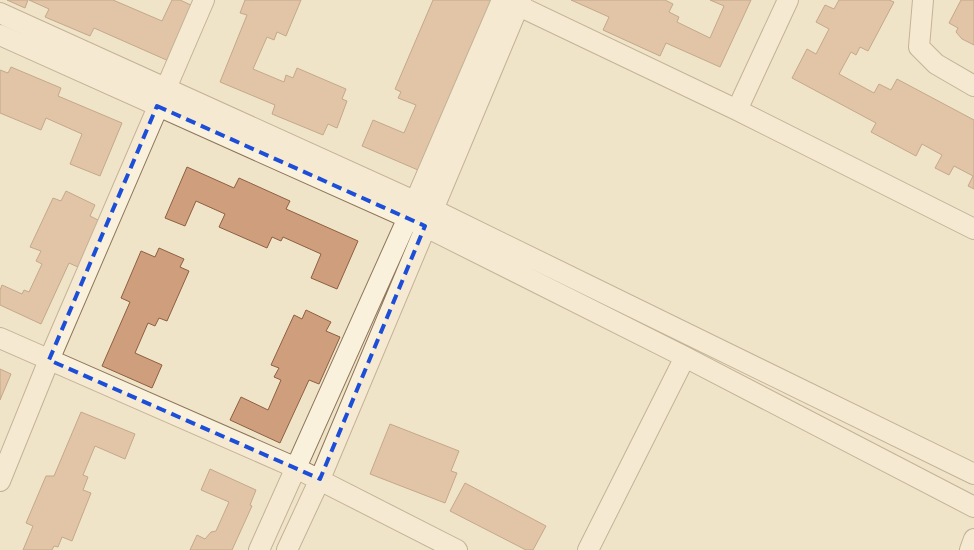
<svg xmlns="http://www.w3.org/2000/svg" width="974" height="550" font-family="Merriweather,serif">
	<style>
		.building { fill: #cf9f7d; stroke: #8d5f41 }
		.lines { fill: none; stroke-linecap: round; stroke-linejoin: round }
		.street-casing { stroke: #8d765c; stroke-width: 22 }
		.street { stroke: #faf1dc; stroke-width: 20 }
		.marked { fill: none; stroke: #1d4ed8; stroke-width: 4; stroke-dasharray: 10 6; stroke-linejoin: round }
	</style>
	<rect width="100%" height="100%" fill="#f0e4c8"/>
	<path class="building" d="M 7,0 L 28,0 L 25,8 Z
		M 29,0 L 113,0 L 162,21 L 172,0 L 180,0 L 195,7 L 171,62 L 94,28 L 90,36 L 45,17 L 49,9 Z
		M 245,0 L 301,0 L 286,36 L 277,32 L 274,40 L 267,37 L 253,69 L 284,82 L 286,75 L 293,78 L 297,68 L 346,89 L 342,99 L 347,101 L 337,128 L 328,124 L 323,135 L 272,114 L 275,105 L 220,82 L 247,15 L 240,13 Z
		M 433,0 L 491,0 L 418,170 L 362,146 L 373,120 L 404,133 L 416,105 L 398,98 L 401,92 L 395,89 Z
		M 571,0 L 665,0 L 673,4 L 669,12 L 679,17 L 677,22 L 710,38 L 724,6 L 710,0 L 751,0 L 720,67 L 666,43 L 660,56 L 603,30 L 609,17 Z
		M 839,0 L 889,0 L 894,2 L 868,51 L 860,47 L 856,55 L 851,52 L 839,74 L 874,93 L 879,84 L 891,90 L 897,79 L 974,120 L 974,189 L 968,186 L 973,176 L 954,166 L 949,175 L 935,168 L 942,155 L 922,144 L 916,156 L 871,132 L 876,123 L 792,78 L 807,49 L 816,54 L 829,29 L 816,22 L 825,5 L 834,9 Z
		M 961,0 L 974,0 L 974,45 L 962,39 L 956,32 L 958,28 L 949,23 Z
		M 11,67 L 61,88 L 58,96 L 122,123 L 100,176 L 70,164 L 82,134 L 46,118 L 41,130 L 0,113 L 0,70 L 8,73 Z
		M 187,167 L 234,188 L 239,178 L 290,201 L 286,209 L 358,241 L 337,289 L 311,278 L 321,254 L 283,237 L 281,241 L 272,237 L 267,248 L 219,227 L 225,214 L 196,201 L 185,226 L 165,218 Z
		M 66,191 L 95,205 L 90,216 L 100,221 L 78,267 L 69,263 L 41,324 L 0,305 L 0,290 L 2,285 L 22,294 L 24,290 L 29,292 L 42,264 L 36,261 L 41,251 L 30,247 L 53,198 L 61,201 Z
		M 159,248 L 184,259 L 180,267 L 189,271 L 167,321 L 159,318 L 155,326 L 148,323 L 135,353 L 162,365 L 152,388 L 102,366 L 130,302 L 121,298 L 141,251 L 155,257 Z
		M 306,310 L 331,322 L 326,331 L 340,337 L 319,384 L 309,380 L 280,443 L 230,420 L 241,397 L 268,410 L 281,380 L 274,377 L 279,368 L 271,365 L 294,315 L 302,319 Z
		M 0,369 L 11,374 L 0,400 Z
		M 81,412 L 135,434 L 125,459 L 95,446 L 83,475 L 88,477 L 83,490 L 91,493 L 72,541 L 62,537 L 58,547 L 54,546 L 52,550 L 23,550 L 33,526 L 26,523 L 46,476 L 54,476 Z
		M 390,424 L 459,451 L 451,471 L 457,473 L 445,503 L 370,474 Z
		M 210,469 L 256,490 L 250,505 L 252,506 L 232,550 L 190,550 L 197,535 L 205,539 L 211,532 L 216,531 L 229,502 L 201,490 Z
		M 465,483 L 546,526 L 533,550 L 526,550 L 450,511 Z"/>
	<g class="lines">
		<defs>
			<path id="street" d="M 923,0 L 919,47 L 936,64 L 974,86
				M 519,6 L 737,110 L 974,229
				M 0,13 L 432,209 L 974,474
				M 0,35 L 408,218 L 685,357 L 974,507
				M 737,110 L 788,0
				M 0,338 L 294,467 L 457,550
				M 0,481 L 49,360 L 204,0
				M 259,550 L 415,202 L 502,0
				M 287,550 L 320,479 L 521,0
				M 588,550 L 685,357
				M 970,550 L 974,539"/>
		</defs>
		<use href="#street" class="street-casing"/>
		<use href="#street" class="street"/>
	</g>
	<path d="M0 0H974V550H0ZM 157,106 L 425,226 L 320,479 L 49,360 Z" fill="#f0e4c8" fill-opacity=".55" fill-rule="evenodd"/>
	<path class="marked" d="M 157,106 L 425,226 L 320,479 L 49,360 Z"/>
</svg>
